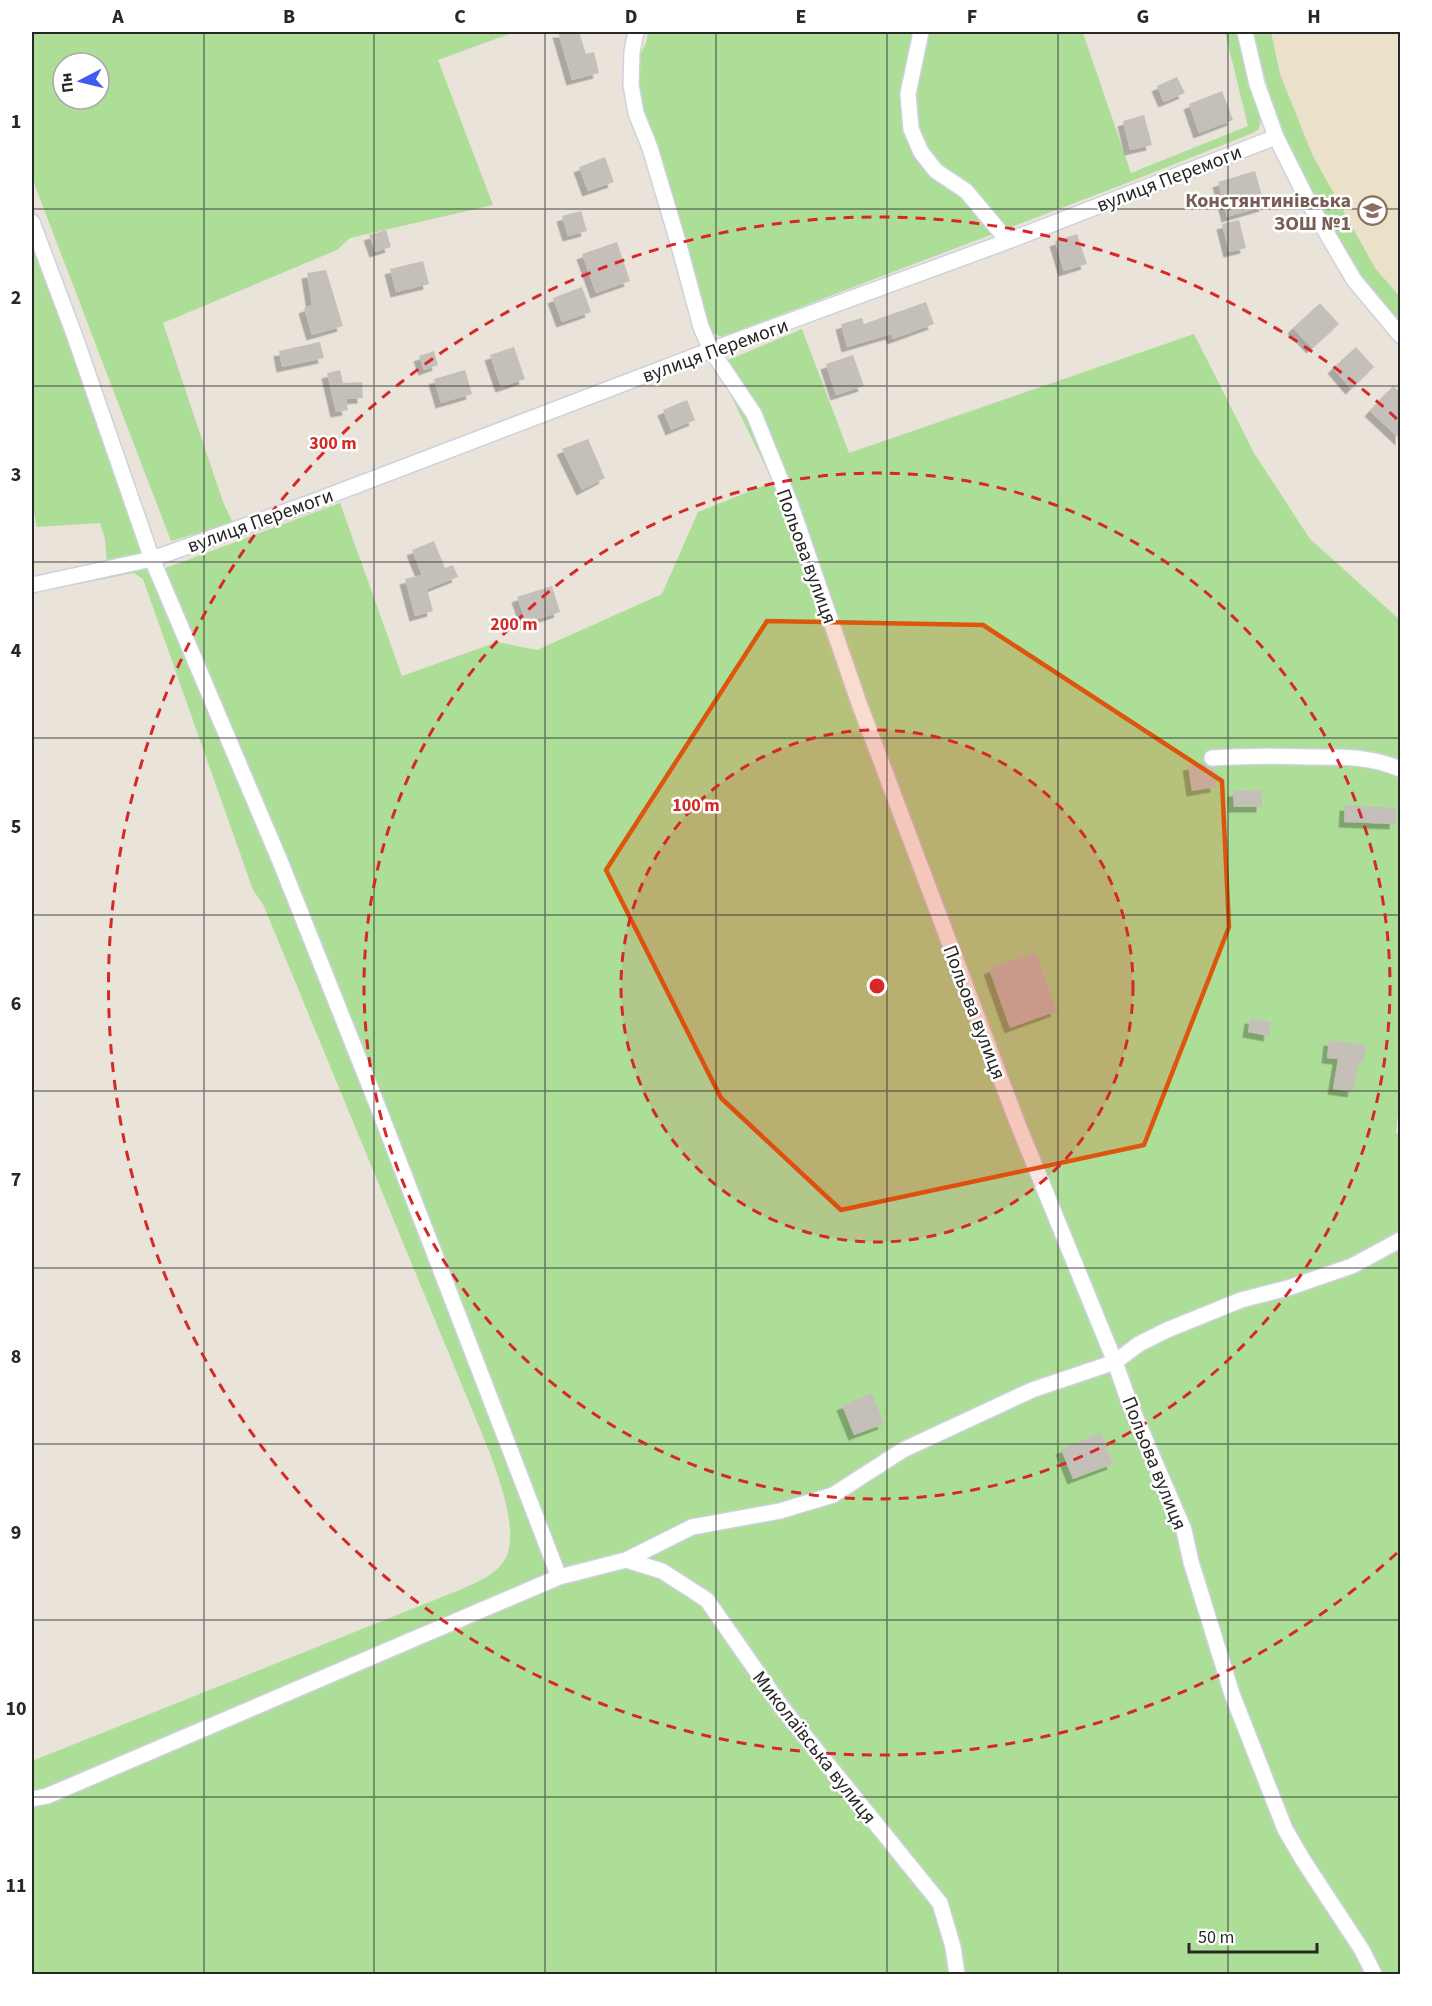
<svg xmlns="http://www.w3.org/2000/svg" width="1432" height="2006" font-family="'Source Sans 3',sans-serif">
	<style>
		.education { fill: #ebe1c9 }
		.green { fill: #adde98; fill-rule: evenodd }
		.building { fill: #c4c0b9; filter: url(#shadow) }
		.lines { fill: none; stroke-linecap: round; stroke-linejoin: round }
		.minor-casing { stroke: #cfd1e0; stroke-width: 18 }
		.minor { stroke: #fff; stroke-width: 15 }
		.marked { fill: #de560d; fill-opacity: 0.2; stroke: #de560d; stroke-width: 4.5; stroke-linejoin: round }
		.grid { fill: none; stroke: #272727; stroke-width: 1.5; stroke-opacity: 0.55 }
		.ring { fill: none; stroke: #d62828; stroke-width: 3; stroke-dasharray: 10 8 }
		.labels { text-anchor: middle; stroke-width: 5; stroke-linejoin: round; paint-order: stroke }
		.street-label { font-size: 20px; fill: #272727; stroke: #fff }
		.education-label { font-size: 20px; font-weight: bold; fill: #785e54; stroke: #fff; text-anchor: end }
		.centre { fill: #d62828; stroke: #fff; stroke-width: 3 }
		.ring-label { font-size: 18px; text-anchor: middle; font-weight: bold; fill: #d62828; stroke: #fff; stroke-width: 5; stroke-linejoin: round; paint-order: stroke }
		.neatline { fill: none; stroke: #272727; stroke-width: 2 }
		.grid-label { font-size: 20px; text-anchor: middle; font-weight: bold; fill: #272727 }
	</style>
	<defs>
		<filter id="shadow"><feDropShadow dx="-5.5" dy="5.5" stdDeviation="0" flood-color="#0004"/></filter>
	</defs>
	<rect width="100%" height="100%" fill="#e9e3d9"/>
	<path class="education" d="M 1271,32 L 1400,32 L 1400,297 L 1375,268 L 1312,154 L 1280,74 Z"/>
	<path class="green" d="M 32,32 L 515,32 L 438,60 L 493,205 L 350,238 L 337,250 L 163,323 L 223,502 L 233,523 L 171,541 L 32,178 ZM 63,63 L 99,63 L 99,99 L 63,99 Z
		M 648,32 L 1070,32 L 1083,33 L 1131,173 L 1248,126 L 1225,32 L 1236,32 L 1251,92 L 1261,120 L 1259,129 L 1253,133 L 1119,186 L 722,337 L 708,331 L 635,87 L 638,58 L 646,43 Z
		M 1254,32 L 1271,32 L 1280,74 L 1312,154 L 1375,268 L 1400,297 L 1400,325 C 1374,298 1352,265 1333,232 C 1296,168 1268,104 1254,32 Z
		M 32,234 L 163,569 L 340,503 L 402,676 L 497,642 L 537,650 L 662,594 L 698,512 L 773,482 L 716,365 L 802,329 L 849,453 L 1194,334 L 1254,453 L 1310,539 L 1400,620 L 1400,1093 L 1396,1133 L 1400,1134 L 1400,1974 L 32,1974 L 32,1761 L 462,1589 C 477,1582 495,1575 504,1561 C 521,1535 499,1479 490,1453 L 263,904 L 253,890 L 143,579 L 134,573 L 32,593 L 32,578 L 107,563 L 105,539 L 100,523 L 37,527 L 32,505 Z"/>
	<path class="building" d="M 558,32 L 579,32 L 586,54 L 594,52 L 599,73 L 572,80 Z
		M 1177,77 L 1185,93 L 1164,102 L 1157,86 Z
		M 1222,91 L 1233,120 L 1199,133 L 1189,104 Z
		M 1144,115 L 1152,145 L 1130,150 L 1123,121 Z
		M 605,157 L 614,182 L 588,191 L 579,167 Z
		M 1255,171 L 1265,206 L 1227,217 L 1218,182 Z
		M 581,211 L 587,231 L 568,236 L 562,216 Z
		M 1239,220 L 1246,248 L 1229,252 L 1222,224 Z
		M 386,230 L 391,247 L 375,252 L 369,235 Z
		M 1077,234 L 1087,264 L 1064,271 L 1055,241 Z
		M 617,242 L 630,281 L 596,293 L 582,254 Z
		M 423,261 L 429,284 L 396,292 L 390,269 Z
		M 326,270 L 343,326 L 312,335 L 304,308 L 312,305 L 307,273 Z
		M 582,287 L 591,312 L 562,322 L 553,298 Z
		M 926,302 L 934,324 L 893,339 L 891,334 L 847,347 L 841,324 L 862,318 L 864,324 Z
		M 1320,303 L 1339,324 L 1312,348 L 1293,328 Z
		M 320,342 L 324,358 L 282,367 L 279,351 Z
		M 514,347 L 525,379 L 501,387 L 490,355 Z
		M 1356,347 L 1374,367 L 1351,389 L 1333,368 Z
		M 434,351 L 438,365 L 424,370 L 419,356 Z
		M 853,355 L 864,386 L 836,395 L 826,364 Z
		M 340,370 L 343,383 L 362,382 L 363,398 L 346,399 L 348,410 L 336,412 L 327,373 Z
		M 465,370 L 472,394 L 441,403 L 434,379 Z
		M 1393,386 L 1401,393 L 1401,440 L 1370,411 Z
		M 687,400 L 695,420 L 671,430 L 663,410 Z
		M 588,439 L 605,478 L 582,490 L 562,449 Z
		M 434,541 L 445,568 L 453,565 L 458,577 L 427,589 L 433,611 L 415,616 L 405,579 L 422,575 L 412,550 Z
		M 552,586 L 560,612 L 526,623 L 517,597 Z
		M 1204,763 L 1208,767 L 1214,768 L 1216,787 L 1192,791 L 1188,765 Z
		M 1262,790 L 1262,807 L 1234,807 L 1233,791 Z
		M 1345,805 L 1396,808 L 1395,824 L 1344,822 Z
		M 1035,952 L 1057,1011 L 1010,1028 L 989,969 Z
		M 1250,1018 L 1271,1022 L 1269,1036 L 1248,1032 Z
		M 1329,1040 L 1366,1045 L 1363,1063 L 1359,1062 L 1353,1092 L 1333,1089 L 1338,1059 L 1327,1058 Z
		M 872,1393 L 884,1424 L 854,1435 L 842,1405 Z
		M 1101,1433 L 1113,1464 L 1073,1479 L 1061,1449 Z"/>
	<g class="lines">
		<defs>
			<path id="minor" d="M 636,32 L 632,51 L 631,85 L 636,113 L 650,148 L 678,242 L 701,327 L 711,350 L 754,414 L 790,503 L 859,703 L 1017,1122 L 1115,1362 L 1129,1402 L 1184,1530 L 1191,1562 L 1232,1694 L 1285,1829 L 1303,1860 L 1362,1950 L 1374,1974
				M 921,32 L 908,94 L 911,129 L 921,152 L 936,171 L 966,191 L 1008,241
				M 1245,32 L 1257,84 L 1276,137 L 1309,203 L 1354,280 L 1400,335
				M 32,222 L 74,334 L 152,559 L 280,861 L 378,1107 L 559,1577 L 47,1796 L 32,1799
				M 32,585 L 152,559 L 310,503 L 711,350 L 1008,241 L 1276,137
				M 1212,758 C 1245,756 1277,756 1309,757 C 1341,757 1371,756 1400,769
				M 626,1560 L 662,1571 L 707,1600 L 783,1709 L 940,1903 L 953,1947 L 957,1974
				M 559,1577 L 626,1560 L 692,1527 L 780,1511 L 833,1495 L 903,1450 L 1032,1390 L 1115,1362 L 1139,1344 L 1167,1330 L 1241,1300 L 1288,1288 L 1352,1266 L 1400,1240"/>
		</defs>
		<use href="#minor" class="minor-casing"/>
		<use href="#minor" class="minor"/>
	</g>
	<path class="marked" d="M 767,621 L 983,625 L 1222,781 L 1229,927 L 1144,1145 L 841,1210 L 721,1098 L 606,870 Z"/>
	<path class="grid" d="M 204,32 L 204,1974M 374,32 L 374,1974M 545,32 L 545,1974M 716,32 L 716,1974M 887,32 L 887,1974M 1058,32 L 1058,1974M 1228,32 L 1228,1974M 32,209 L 1400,209M 32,386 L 1400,386M 32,562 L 1400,562M 32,738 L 1400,738M 32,915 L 1400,915M 32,1091 L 1400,1091M 32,1268 L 1400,1268M 32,1444 L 1400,1444M 32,1620 L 1400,1620M 32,1797 L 1400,1797"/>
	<circle cx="877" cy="986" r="256" fill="#d62828" fill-opacity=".12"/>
	<g class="ring">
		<circle cx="877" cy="986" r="256"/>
		<circle cx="877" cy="986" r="513"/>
		<path d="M1397 1553A769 769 0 1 1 1397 419"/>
	</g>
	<defs>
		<symbol id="school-ring" viewBox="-11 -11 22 22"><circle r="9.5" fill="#fff" stroke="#8d6e63" stroke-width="1.5"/><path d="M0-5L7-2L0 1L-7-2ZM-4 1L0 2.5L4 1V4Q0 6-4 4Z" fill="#8d6e63"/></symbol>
	</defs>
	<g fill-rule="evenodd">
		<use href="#school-ring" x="1356" y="194" width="33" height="33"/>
	</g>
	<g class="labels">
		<g class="street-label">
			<text transform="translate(1169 178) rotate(-21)" y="7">вулиця Перемоги</text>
			<text transform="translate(715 350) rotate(-20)" y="7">вулиця Перемоги</text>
			<text transform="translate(260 520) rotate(-20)" y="7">вулиця Перемоги</text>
			<text transform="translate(807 556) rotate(70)" y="7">Польова вулиця</text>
			<text transform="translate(975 1012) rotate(69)" y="7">Польова вулиця</text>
			<text transform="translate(1155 1463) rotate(68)" y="7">Польова вулиця</text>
			<text transform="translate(815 1747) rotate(52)" y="7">Миколаївська вулиця</text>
		</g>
		<g class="education-label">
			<text x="1351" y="207">Констянтинівська<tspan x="1351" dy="23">ЗОШ №1</tspan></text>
		</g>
	</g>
	<circle cx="877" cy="986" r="9" class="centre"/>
	<g class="ring-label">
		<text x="333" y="449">300 m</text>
		<text x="514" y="630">200 m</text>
		<text x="696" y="811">100 m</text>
	</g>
	<rect width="1432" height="2006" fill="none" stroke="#ffffff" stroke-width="66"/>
	<g transform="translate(81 81) rotate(263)"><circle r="28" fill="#ffffff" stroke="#a9a9a9" stroke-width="1.5"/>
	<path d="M0-4.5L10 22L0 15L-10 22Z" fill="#405bf0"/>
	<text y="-9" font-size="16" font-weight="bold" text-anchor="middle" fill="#272727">Пн</text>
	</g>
	<path d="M1189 1943v9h128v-9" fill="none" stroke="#272727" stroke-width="3"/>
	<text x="1198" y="1943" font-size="18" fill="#272727" stroke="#ffffff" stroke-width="4.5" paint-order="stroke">50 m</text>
	<rect x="33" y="33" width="1366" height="1940" class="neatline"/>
	<g class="grid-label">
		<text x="118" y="23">A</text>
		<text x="289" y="23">B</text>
		<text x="460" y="23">C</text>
		<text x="631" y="23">D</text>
		<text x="801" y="23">E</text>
		<text x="972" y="23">F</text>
		<text x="1143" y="23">G</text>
		<text x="1314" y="23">H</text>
		<text x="16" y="128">1</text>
		<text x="16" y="304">2</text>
		<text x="16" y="481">3</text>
		<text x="16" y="657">4</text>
		<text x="16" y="833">5</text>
		<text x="16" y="1010">6</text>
		<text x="16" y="1186">7</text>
		<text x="16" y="1363">8</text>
		<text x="16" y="1539">9</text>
		<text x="16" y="1715">10</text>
		<text x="16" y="1892">11</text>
	</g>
</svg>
